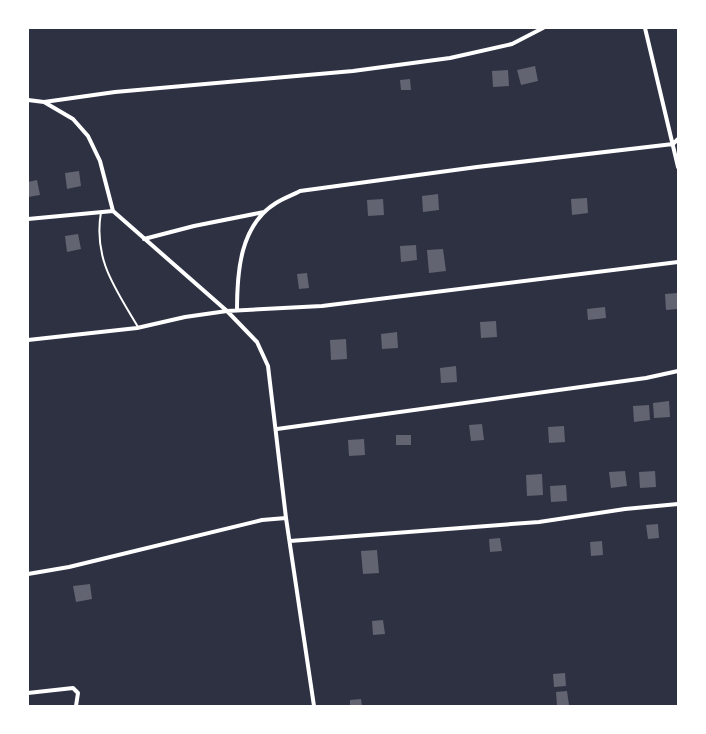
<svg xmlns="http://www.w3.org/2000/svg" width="706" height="734" font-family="'PT Sans Narrow',sans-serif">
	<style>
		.building { fill: #626471 }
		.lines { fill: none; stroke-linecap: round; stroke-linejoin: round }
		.service { stroke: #fff; stroke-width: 2 }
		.minor { stroke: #fff; stroke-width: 4 }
	</style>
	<rect width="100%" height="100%" fill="#2d3142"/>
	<path class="building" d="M 535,66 L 538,81 L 521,85 L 517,70 Z
		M 508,70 L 509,86 L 493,87 L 492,71 Z
		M 410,79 L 411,90 L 401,90 L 400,80 Z
		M 79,171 L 81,186 L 67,189 L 65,173 Z
		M 37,180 L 40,195 L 28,197 L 28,182 Z
		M 438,194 L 439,210 L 423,212 L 422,196 Z
		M 587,198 L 588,213 L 572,215 L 571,199 Z
		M 383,199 L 384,215 L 368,216 L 367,200 Z
		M 78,234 L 81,249 L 67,252 L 65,236 Z
		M 416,245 L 417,260 L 401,262 L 400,246 Z
		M 443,249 L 446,271 L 429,273 L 427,250 Z
		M 307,273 L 309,288 L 299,289 L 297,274 Z
		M 678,293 L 678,309 L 666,310 L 665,294 Z
		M 605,307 L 606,318 L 588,320 L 587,309 Z
		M 496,321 L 497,337 L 481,338 L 480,322 Z
		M 397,332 L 398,348 L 382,349 L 381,334 Z
		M 346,339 L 347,359 L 331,360 L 330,340 Z
		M 456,366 L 457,382 L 441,383 L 440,368 Z
		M 669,401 L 670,417 L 654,418 L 653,403 Z
		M 649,405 L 650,420 L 634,422 L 633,406 Z
		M 482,424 L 484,440 L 471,441 L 469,425 Z
		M 564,426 L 565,442 L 549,443 L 548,427 Z
		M 396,435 L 411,435 L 411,445 L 396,445 Z
		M 364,439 L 365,455 L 349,456 L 348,440 Z
		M 625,471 L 627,486 L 611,488 L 609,472 Z
		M 655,471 L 656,487 L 640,488 L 639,472 Z
		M 542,474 L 543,495 L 527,496 L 526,475 Z
		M 566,485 L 567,501 L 551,502 L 550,486 Z
		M 658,524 L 659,538 L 648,539 L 646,525 Z
		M 500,538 L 502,551 L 490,552 L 489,539 Z
		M 602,541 L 603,555 L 591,556 L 590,542 Z
		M 377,550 L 379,573 L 363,574 L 361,551 Z
		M 90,584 L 92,599 L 76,602 L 73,586 Z
		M 383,620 L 385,634 L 373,635 L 372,621 Z
		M 565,673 L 566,686 L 554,687 L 553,674 Z
		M 567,691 L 569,705 L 557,706 L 556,692 Z
		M 361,699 L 362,706 L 350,706 L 350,700 Z"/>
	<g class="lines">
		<path class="service" d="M 101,212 C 93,259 115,288 138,327"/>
		<path class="minor" d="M 645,28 L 678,167
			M 28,100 L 44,102 L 73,119 L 88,136 L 100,161 L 113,211 L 227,311 L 257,342 L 268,366 L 286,518 L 314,706
			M 44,102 L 115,92 L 353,71 L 450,58 L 512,44 L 543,28
			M 28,219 L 113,211
			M 144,239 L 194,226 L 264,212
			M 237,310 C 237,272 240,225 276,203 C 284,198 293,195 300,191 L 477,167 L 673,144 L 678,139
			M 28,340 L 137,328 L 185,317 L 227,311 L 322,306 L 678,262
			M 277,429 L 646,378 L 678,371
			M 290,541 L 539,522 L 625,509 L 678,504
			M 28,574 L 69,567 L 262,520 L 286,518
			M 28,693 L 73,688 L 78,693 L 76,706"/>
	</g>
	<rect width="706" height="734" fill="none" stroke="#ffffff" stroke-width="58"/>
</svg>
